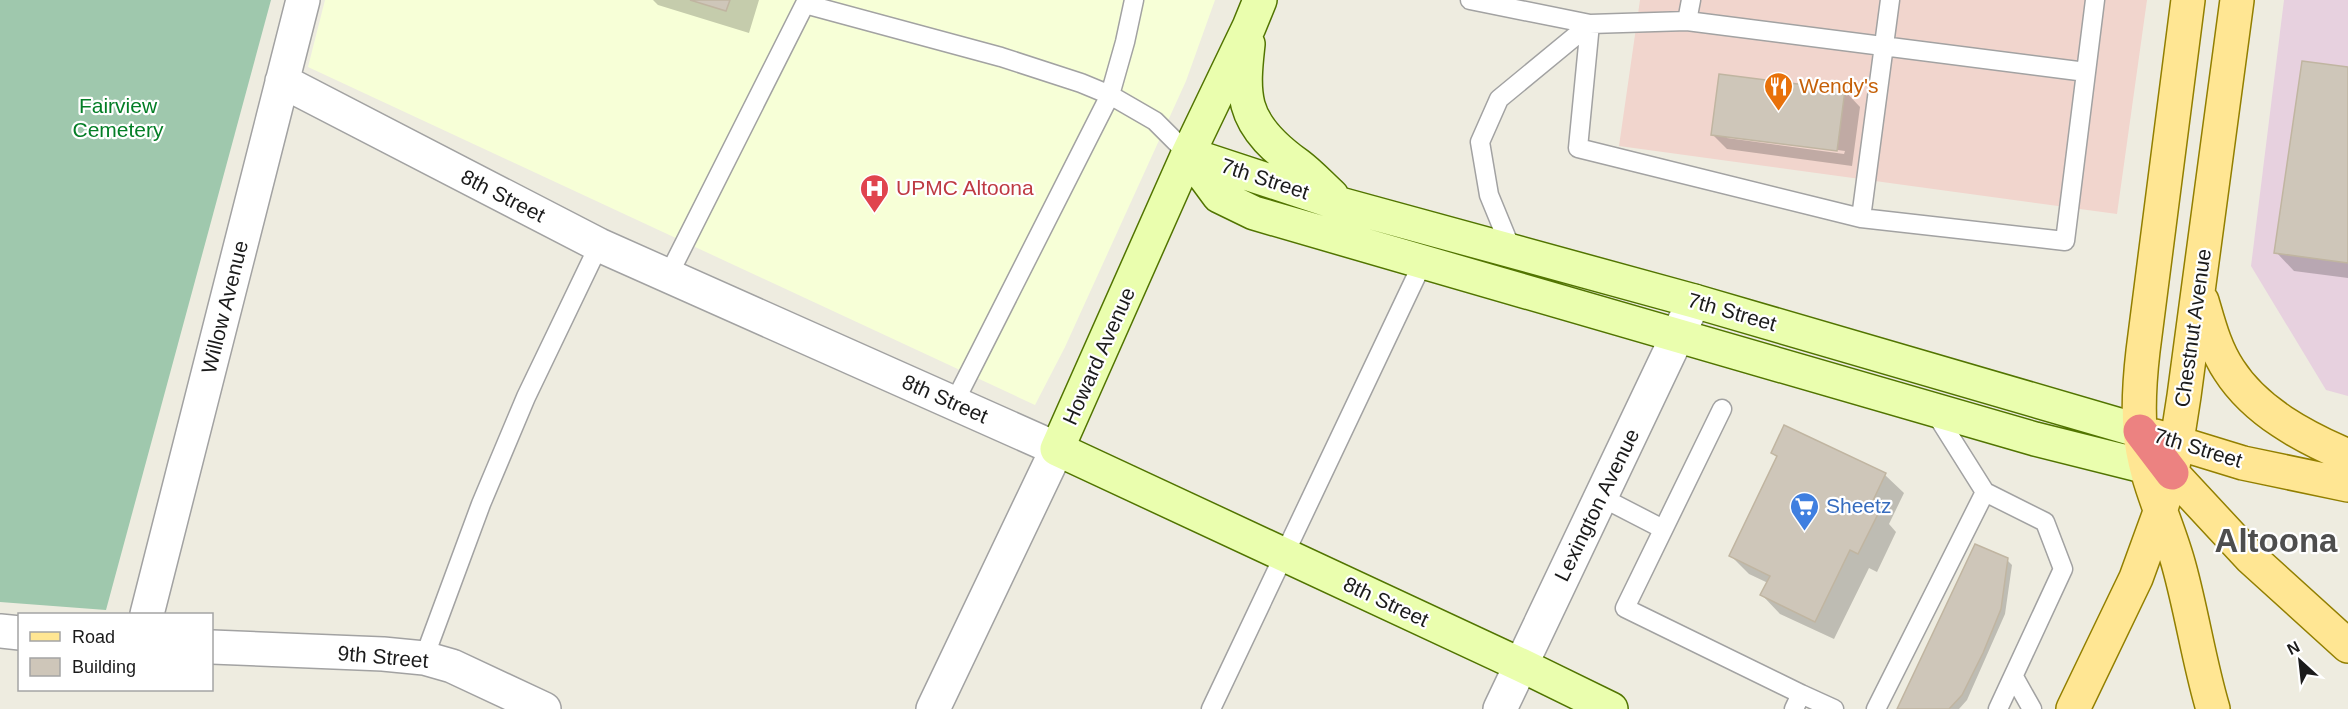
<svg xmlns="http://www.w3.org/2000/svg" width="2348" height="709" font-family="Arial,sans-serif">
	<style>
		.commercial { fill: #f1d5cd }
		.industrial { fill: #e7d1df }
		.education { fill: #f7ffd7 }
		.cemetery { fill: #9fc8ad }
		.shadow { fill: #0003; fill-rule: evenodd }
		.building { fill: #cec6b9; stroke: #c0b5a1; stroke-width: 1.5 }
		.lines { fill: none; stroke-linecap: round; stroke-linejoin: round }
		.lane-casing { stroke: #a2a2a2; stroke-width: 21 }
		.street-casing { stroke: #a2a2a2; stroke-width: 36 }
		.secondary-casing { stroke: #517400; stroke-width: 36 }
		.primary-casing { stroke: #927f00; stroke-width: 36 }
		.highway-casing { stroke: #e11735; stroke-width: 36 }
		.lane { stroke: #fff; stroke-width: 18 }
		.street { stroke: #fff; stroke-width: 33 }
		.secondary { stroke: #eafeae; stroke-width: 33 }
		.primary { stroke: #ffe693; stroke-width: 33 }
		.highway { stroke: #ec8281; stroke-width: 33 }
		.labels { text-anchor: middle; stroke-width: 4.5; stroke-linejoin: round; paint-order: stroke }
		.food-label { font-size: 21px; fill: #c56008; stroke: #fff; text-anchor: start }
		.park-label { font-size: 21px; fill: #047e26; stroke: #fff }
		.street-label { font-size: 21px; fill: #1b1b1b; stroke: #fff }
		.health-label { font-size: 21px; fill: #be3a42; stroke: #fff; text-anchor: start }
		.shop-label { font-size: 21px; fill: #366cbe; stroke: #fff; text-anchor: start }
		.town-label { font-size: 33px; font-weight: bold; fill: #4e4e4e; stroke: #fff }
	</style>
	<rect width="100%" height="100%" fill="#eeece0"/>
	<path class="commercial" d="M 1640,0 L 2147,0 L 2117,214 L 1619,146 Z"/>
	<path class="industrial" d="M 2284,0 L 2348,0 L 2348,396 L 2326,390 L 2251,266 Z"/>
	<path class="education" d="M 325,0 L 1215,0 L 1186,81 L 1065,347 L 1035,405 L 308,67 Z"/>
	<path class="cemetery" d="M 0,0 L 271,0 L 106,610 L 0,602 Z"/>
	<path class="shadow" d="M 653,0 L 759,0 L 749,33 L 658,5 Z
		M 2348,68 L 2348,278 L 2294,271 L 2276,252 Z
		M 1845,91 L 1860,107 L 1852,166 L 1727,149 L 1712,134 ZM 1727,135 L 1845,151 L 1844,154 L 1727,138 Z
		M 1785,427 L 1885,475 L 1904,493 L 1889,524 L 1896,532 L 1877,572 L 1869,568 L 1834,639 L 1780,614 L 1762,595 L 1768,583 L 1749,574 L 1731,556 L 1778,458 L 1772,453 Z
		M 2007,560 L 2012,565 L 2005,614 L 1967,700 L 1959,709 L 1898,709 Z"/>
	<path class="building" d="M 690,0 L 730,0 L 726,11 Z
		M 2302,61 L 2348,67 L 2348,263 L 2274,253 Z
		M 1719,74 L 1845,90 L 1837,151 L 1711,135 Z
		M 1784,425 L 1886,473 L 1870,507 L 1879,512 L 1858,554 L 1850,550 L 1815,622 L 1760,595 L 1770,576 L 1729,556 L 1777,456 L 1771,453 Z
		M 1975,544 L 2008,558 L 2001,609 L 1983,653 L 1962,695 L 1949,709 L 1897,709 Z"/>
	<g class="lines">
		<defs>
			<path id="lane" d="M 1470,0 L 1590,24 L 1687,21 L 2086,72
				M 805,4 L 1001,57 L 1081,83 L 1110,95 L 1155,121 L 1188,154
				M 1687,21 L 1691,0
				M 1590,24 L 1578,148 L 1861,218 L 2065,241 L 2095,0
				M 1861,218 L 1890,0
				M 1512,251 L 1489,195 L 1480,142 L 1499,99 L 1590,24
				M 668,276 L 807,0
				M 954,403 L 1110,95 L 1125,42 L 1134,0
				M 1722,409 L 1625,608 L 1801,694
				M 1934,411 L 1985,492 L 2045,522 L 2063,569 L 1998,709
				M 1601,497 L 1663,529
				M 424,658 L 481,504 L 526,397 L 599,245
				M 2014,677 L 2032,709
				M 1211,709 L 1423,262
				M 1794,709 L 1801,694 L 1834,709
				M 1876,709 L 1985,492"/>
			<path id="street" d="M 282,81 L 599,245 L 1057,449 L 933,709
				M 147,614 L 303,0
				M 0,631 L 20,633
				M 212,647 L 383,654 L 424,658 L 452,666 L 544,709
				M 1500,709 L 1694,301"/>
			<path id="secondary" d="M 1260,0 L 1249,27 L 1188,154 L 1057,449 L 1521,665 L 1611,709
				M 1248,44 C 1246,63 1243,85 1248,105 C 1255,131 1277,150 1298,165 C 1310,174 1321,186 1332,196
				M 1188,154 L 1219,196 L 1254,213 L 2035,439 L 2171,473
				M 1188,154 L 1340,204 L 1694,301 L 2140,431"/>
			<path id="primary" d="M 2188,0 L 2143,351 C 2140,377 2138,403 2140,429 C 2143,477 2167,521 2179,566 C 2192,613 2199,662 2213,709
				M 2202,301 C 2209,325 2215,349 2229,370 C 2256,412 2304,437 2348,456
				M 2155,436 L 2243,463 L 2348,485
				M 2172,473 L 2251,558 L 2348,646
				M 2073,709 L 2136,578 L 2160,512 L 2172,473 L 2184,396 L 2237,0"/>
			<path id="highway" d="M 2140,431 L 2172,473"/>
		</defs>
		<use href="#lane" class="lane-casing"/>
		<use href="#street" class="street-casing"/>
		<use href="#secondary" class="secondary-casing"/>
		<use href="#primary" class="primary-casing"/>
		<use href="#highway" class="highway-casing"/>
		<use href="#lane" class="lane"/>
		<use href="#street" class="street"/>
		<use href="#secondary" class="secondary"/>
		<use href="#primary" class="primary"/>
		<use href="#highway" class="highway"/>
	</g>
	<defs>
		<symbol id="restaurant-pin" viewBox="-11 -11 22 30"><path d="M0 17L-7.5 6A9.5 9.5 0 1 1 7.5 6Z" fill="#e8710a" stroke="#fff"/><path d="M-5-6h1v4h1v-4h1v4h1v-4h1v5L-1.5 .5V6h-2V.5L-5-1ZM5-6V6H3V1.5H1.5Q1.5-4 5-6Z" fill="#fff"/></symbol>
		<symbol id="hospital-pin" viewBox="-11 -11 22 30"><path d="M0 17L-7.5 6A9.5 9.5 0 1 1 7.5 6Z" fill="#e0444e" stroke="#fff"/><path d="M-5-5h3v3.5h4V-5h3V5h-3V1.5h-4V5h-3Z" fill="#fff"/></symbol>
		<symbol id="supermarket-pin" viewBox="-11 -11 22 30"><path d="M0 17L-7.5 6A9.5 9.5 0 1 1 7.5 6Z" fill="#3f7fe0" stroke="#fff"/><path d="M-6-5.5h2.5l.6 2H6L4.5 2H-2.5L-4.4-4H-6ZM-1.5 3.2a1.3 1.3 0 1 0 .1 0ZM3 3.2a1.3 1.3 0 1 0 .1 0Z" fill="#fff"/></symbol>
	</defs>
	<g fill-rule="evenodd">
		<use href="#restaurant-pin" x="1762" y="70" width="33" height="45"/>
		<use href="#hospital-pin" x="858" y="172" width="33" height="45"/>
		<use href="#supermarket-pin" x="1788" y="490" width="33" height="45"/>
	</g>
	<g class="labels">
		<g class="food-label">
			<text x="1799" y="93">Wendy's</text>
		</g>
		<g class="park-label">
			<text x="118" y="113">Fairview<tspan x="118" dy="24">Cemetery</tspan></text>
		</g>
		<g class="street-label">
			<text transform="translate(1265 179) rotate(18)" y="7">7th Street</text>
			<text transform="translate(503 196) rotate(27)" y="7">8th Street</text>
			<text transform="translate(225 307) rotate(-76)" y="7">Willow Avenue</text>
			<text transform="translate(1732 312) rotate(16)" y="7">7th Street</text>
			<text transform="translate(2193 328) rotate(-82)" y="7">Chestnut Avenue</text>
			<text transform="translate(1099 356) rotate(-66)" y="7">Howard Avenue</text>
			<text transform="translate(945 399) rotate(24)" y="7">8th Street</text>
			<text transform="translate(2198 448) rotate(17)" y="7">7th Street</text>
			<text transform="translate(1597 505) rotate(-64)" y="7">Lexington Avenue</text>
			<text transform="translate(1386 602) rotate(25)" y="7">8th Street</text>
			<text transform="translate(383 657) rotate(5)" y="7">9th Street</text>
		</g>
		<g class="health-label">
			<text x="896" y="195">UPMC Altoona</text>
		</g>
		<g class="shop-label">
			<text x="1826" y="513">Sheetz</text>
		</g>
		<g class="town-label">
			<text x="2276" y="552">Altoona</text>
		</g>
	</g>
	<rect x="18" y="613" width="195" height="78" fill="#ffffff" stroke="#a4a4a4" stroke-width="1.5"/>
	<rect x="30" y="632" width="30" height="9" fill="#ffe693" stroke="#a4a4a4" stroke-width="1.5"/>
	<text x="72" y="643" font-size="18" fill="#1b1b1b">Road</text>
	<rect x="30" y="658" width="30" height="18" fill="#cec6b9" stroke="#a4a4a4" stroke-width="1.5"/>
	<text x="72" y="673" font-size="18" fill="#1b1b1b">Building</text>
	<g transform="translate(2300 661) rotate(333)" stroke="#ffffff" stroke-width="4.5" paint-order="stroke">
	<path d="M0-4.5L10 22L0 15L-10 22Z" fill="#1b1b1b"/>
	<text y="-9" font-size="16" font-weight="bold" text-anchor="middle" fill="#1b1b1b">N</text>
	</g>
</svg>
